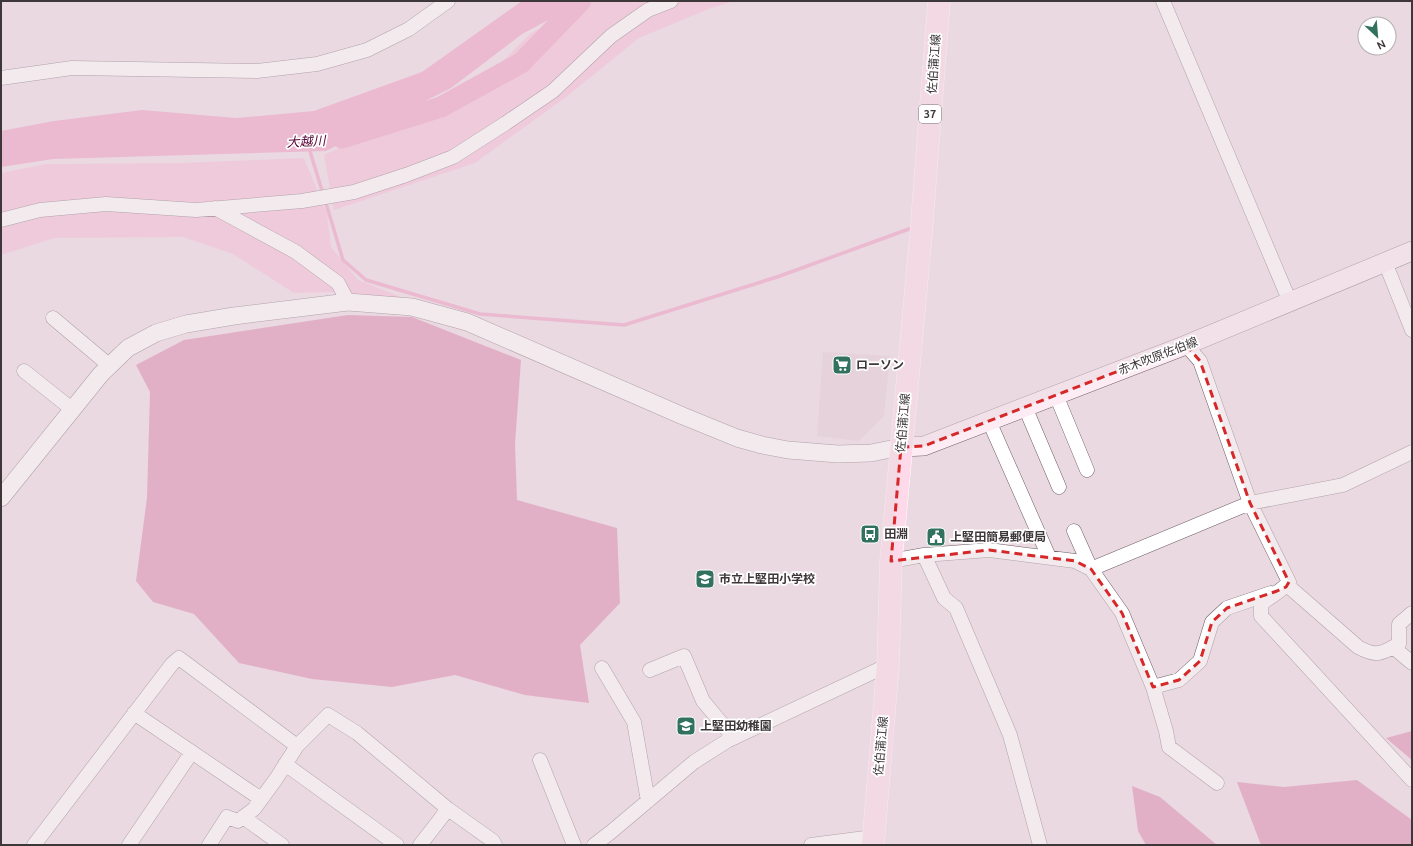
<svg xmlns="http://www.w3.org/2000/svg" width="1413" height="846" font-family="Ubuntu,'Noto Sans JP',sans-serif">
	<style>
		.built { fill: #e3cbd5 }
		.green { fill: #f7b9d4 }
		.forest { fill: #d77fa8 }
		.water { fill: #ed93bd }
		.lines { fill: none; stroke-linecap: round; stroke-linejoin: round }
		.stream { stroke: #ed93bd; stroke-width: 3.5 }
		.river { stroke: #ed93bd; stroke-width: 21 }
		.minor-casing { stroke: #6e6066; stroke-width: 15 }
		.tertiary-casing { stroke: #6e6066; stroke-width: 18 }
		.secondary-casing { stroke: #6e6066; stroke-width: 20 }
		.primary-casing { stroke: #fff; stroke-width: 23 }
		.minor { stroke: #fff; stroke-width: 14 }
		.tertiary { stroke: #fff; stroke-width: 17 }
		.secondary { stroke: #feecf4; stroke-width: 19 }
		.primary { stroke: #fed9e9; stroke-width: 22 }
		.marked { fill: none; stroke: #d62828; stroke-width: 3; stroke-dasharray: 8 5; stroke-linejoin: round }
		.labels { text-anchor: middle; stroke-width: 3.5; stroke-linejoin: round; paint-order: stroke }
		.shield { fill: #fff; stroke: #787375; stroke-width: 1 }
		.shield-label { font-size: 11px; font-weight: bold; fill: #3e373a }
		.street-label { font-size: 12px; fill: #3e373a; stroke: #fff }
		.poi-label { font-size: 12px; font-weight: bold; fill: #3e373a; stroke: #fff; text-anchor: start }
		.water-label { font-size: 13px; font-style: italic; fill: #550334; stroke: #fff }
	</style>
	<rect width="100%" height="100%" fill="#ead9e0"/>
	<path class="built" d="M 823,352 L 890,356 L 884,416 L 859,441 L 817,436 Z"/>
	<path class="green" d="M 594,1 L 734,1 L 711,8 L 639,38 L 566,97 L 475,163 L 334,210 L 324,155 L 347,144 L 443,111 L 507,57 L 531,33 Z
		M 304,158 L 327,214 L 331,247 L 358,280 L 411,301 L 333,292 L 294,293 L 233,254 L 183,237 L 54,238 L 1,255 L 1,173 L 46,164 L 180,163 Z"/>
	<path class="forest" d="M 348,315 L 412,317 L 521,360 L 515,444 L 517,500 L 617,528 L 620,603 L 580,645 L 589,703 L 525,695 L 455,675 L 392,687 L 312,679 L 239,663 L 194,614 L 153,602 L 136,581 L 147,498 L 150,392 L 136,365 L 184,340 Z
		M 1412,731 L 1412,760 L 1386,738 Z
		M 1357,780 L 1412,820 L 1412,845 L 1261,845 L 1237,782 L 1284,787 Z
		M 1132,786 L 1160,797 L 1217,845 L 1146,845 L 1138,831 Z"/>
	<path class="water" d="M 522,1 L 584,1 L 522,34 L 451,88 L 326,151 L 53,159 L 1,167 L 1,131 L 54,121 L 142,110 L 236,118 L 314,111 L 422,72 Z"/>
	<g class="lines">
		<path class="stream" d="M 309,148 L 323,194
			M 325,200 L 343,260 L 366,280 L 480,314 L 624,325 L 777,277 L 909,229"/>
		<path class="river" d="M 342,138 L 441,107 L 521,63 L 581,1"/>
		<defs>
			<path id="minor" d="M 1163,1 L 1290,302
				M 1,78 L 72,68 L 257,71 L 317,64 L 367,50 L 409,29 L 448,1
				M 215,208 L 296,252 L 338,283 L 348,302
				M 1,220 L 40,210 L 106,204 L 196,210 L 302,201 L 354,192 L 406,175 L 453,157 L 506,123 L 553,91 L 611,36 L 648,10 L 671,1
				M 1385,262 L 1412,330
				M 53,318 L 110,366
				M 1186,345 L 1200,361 L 1250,503 L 1289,582 C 1285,588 1269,598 1261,604 L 1261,616 L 1412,780
				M 24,371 L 73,410
				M 1056,395 L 1087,470
				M 1025,407 L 1059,487
				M 989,421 L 1049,557
				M 1074,531 L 1091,569 L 1122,613 L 1153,687 L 1166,731 L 1169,747 L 1217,783
				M 924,555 L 944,598 L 956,608 L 1010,735 L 1040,845
				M 891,561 L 924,555 L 989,550 L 1075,561 L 1091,569 L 1250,503 L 1343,485 L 1412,452
				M 1287,585 L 1358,647 C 1376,657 1381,654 1399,644 L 1399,624 L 1412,613
				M 1393,647 L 1412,663
				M 602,668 L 634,722 L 648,801
				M 650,670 L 684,656 L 703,701 L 734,738
				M 1153,687 L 1179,680 L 1200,661 L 1212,622 L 1227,608 L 1271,593
				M 134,713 L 261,799
				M 540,760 L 574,845
				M 285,764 L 397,845
				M 243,817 L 282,845
				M 34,845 L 172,664 L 179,658 L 297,746
				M 129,845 L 192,752
				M 209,845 L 227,817 L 238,821 L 254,809 L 276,779 L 297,746 L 328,715 L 357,733 L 448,809 L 493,841 L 495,845
				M 420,845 L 448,809
				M 594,845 L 611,832 L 694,762 L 727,741 L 888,665
				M 811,845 L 873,837"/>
			<path id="tertiary" d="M 1,498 L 101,374 L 128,348 L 156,333 L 186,324 L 234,316 L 348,302 L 412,307 L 467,322 L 683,416 L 737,438 L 762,445 L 788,450 L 838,454 L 871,453 L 901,447"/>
			<path id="secondary" d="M 901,447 L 924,446 L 1186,345 L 1412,251"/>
			<path id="primary" d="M 873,845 L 888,665 L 891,561 L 921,234 L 939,1"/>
		</defs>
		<use href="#minor" class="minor-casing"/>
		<use href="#tertiary" class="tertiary-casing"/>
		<use href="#secondary" class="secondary-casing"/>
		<use href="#primary" class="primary-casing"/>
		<use href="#minor" class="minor"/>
		<use href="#tertiary" class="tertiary"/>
		<use href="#secondary" class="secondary"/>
		<use href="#primary" class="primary"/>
	</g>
	<path d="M0 0H1413V846H0ZM 1186,345 L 1200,361 L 1250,503 L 1289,582 L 1286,587 L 1277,591 L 1227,608 L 1212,622 L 1200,661 L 1179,680 L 1153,687 L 1122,613 L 1091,569 L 1075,561 L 989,550 L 891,561 L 901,447 L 924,446 Z" fill="#ead9e0" fill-opacity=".55" fill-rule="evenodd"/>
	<path class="marked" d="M 1186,345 L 1200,361 L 1250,503 L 1289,582 L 1286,587 L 1277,591 L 1227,608 L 1212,622 L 1200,661 L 1179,680 L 1153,687 L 1122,613 L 1091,569 L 1075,561 L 989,550 L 891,561 L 901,447 L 924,446 Z"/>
	<defs>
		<symbol id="supermarket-square" viewBox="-11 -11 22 22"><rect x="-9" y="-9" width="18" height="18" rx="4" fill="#32715e" stroke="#fff"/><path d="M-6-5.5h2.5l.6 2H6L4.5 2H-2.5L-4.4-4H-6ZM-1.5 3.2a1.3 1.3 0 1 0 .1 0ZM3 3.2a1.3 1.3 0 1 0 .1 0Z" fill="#fff"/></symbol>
		<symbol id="bus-square" viewBox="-11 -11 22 22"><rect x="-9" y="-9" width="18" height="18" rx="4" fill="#32715e" stroke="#fff"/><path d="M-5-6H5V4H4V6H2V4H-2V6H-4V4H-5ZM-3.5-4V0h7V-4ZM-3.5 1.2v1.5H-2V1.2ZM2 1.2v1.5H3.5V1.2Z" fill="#fff"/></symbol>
		<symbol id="civic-square" viewBox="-11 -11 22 22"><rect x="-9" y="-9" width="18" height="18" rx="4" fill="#32715e" stroke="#fff"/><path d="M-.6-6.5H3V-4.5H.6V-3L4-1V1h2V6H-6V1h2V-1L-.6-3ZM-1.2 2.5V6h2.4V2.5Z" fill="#fff"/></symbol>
		<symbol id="school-square" viewBox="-11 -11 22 22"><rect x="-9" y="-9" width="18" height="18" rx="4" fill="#32715e" stroke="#fff"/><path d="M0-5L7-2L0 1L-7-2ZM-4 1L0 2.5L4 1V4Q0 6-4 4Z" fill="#fff"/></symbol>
	</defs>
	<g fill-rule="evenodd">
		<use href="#supermarket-square" x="831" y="354" width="22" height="22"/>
		<use href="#bus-square" x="859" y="523" width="22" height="22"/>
		<use href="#civic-square" x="925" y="526" width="22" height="22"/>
		<use href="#school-square" x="694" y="568" width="22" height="22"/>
		<use href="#school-square" x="675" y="715" width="22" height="22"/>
	</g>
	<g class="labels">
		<rect class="shield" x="919" y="105" width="22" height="18" rx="3"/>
		<g class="shield-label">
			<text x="930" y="118">37</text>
		</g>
		<g class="street-label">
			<text transform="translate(934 64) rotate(-86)" y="4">佐伯蒲江線</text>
			<text transform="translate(1158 356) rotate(-21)" y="4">赤木吹原佐伯線</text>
			<text transform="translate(903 423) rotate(-85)" y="4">佐伯蒲江線</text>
			<text transform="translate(881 746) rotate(-85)" y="4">佐伯蒲江線</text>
		</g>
		<g class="poi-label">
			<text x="856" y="369">ローソン</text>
			<text x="884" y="538">田淵</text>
			<text x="950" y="541">上堅田簡易郵便局</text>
			<text x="719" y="583">市立上堅田小学校</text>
			<text x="700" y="730">上堅田幼稚園</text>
		</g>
		<g class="water-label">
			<text transform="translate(306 141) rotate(-3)" y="5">大越川</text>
		</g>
	</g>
	<rect width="1413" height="846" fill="none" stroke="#3e373a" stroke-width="4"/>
	<g transform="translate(1377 36) rotate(154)"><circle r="19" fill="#ffffff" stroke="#b2afb0"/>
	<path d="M0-3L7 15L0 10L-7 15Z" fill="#32715e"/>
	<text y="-6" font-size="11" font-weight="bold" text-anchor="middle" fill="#3e373a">N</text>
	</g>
</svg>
